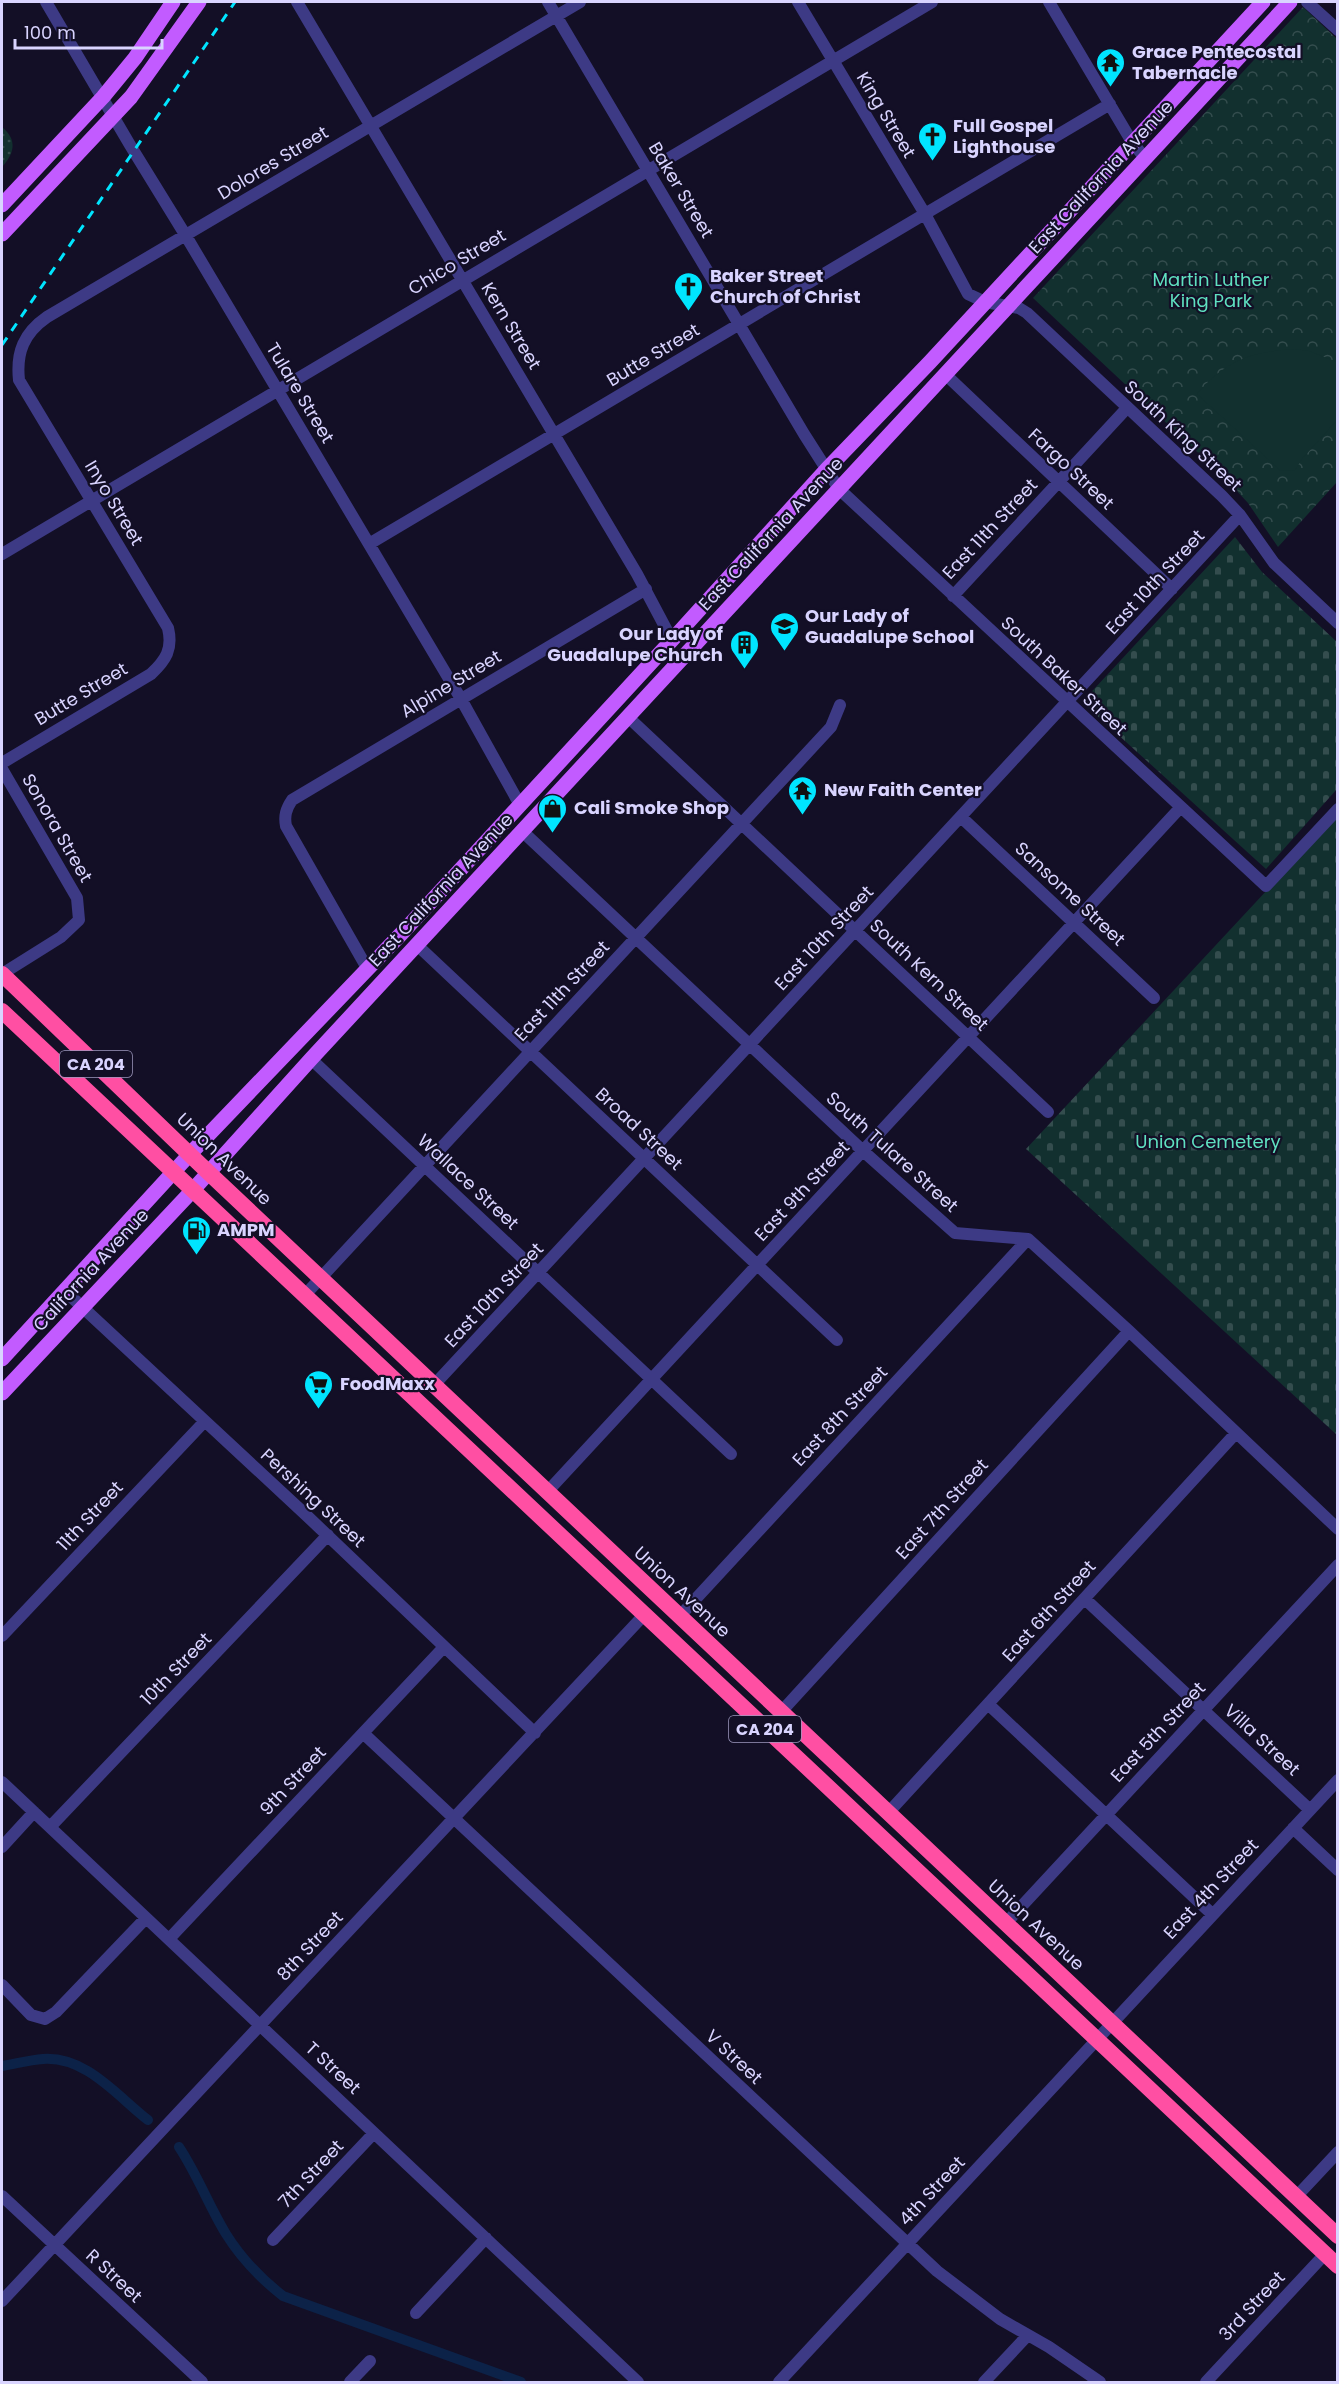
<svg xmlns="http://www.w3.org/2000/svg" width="1339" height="2384" font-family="Poppins,sans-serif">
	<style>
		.grass { fill: url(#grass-dots) }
		.cemetery { fill: url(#cemetery-stones) }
		.park { fill: url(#park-crowns) }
		.pitch { fill: #12302f }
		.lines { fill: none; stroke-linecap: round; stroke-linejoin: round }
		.canal { stroke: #0c2248; stroke-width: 10 }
		.minor { stroke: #3d3a85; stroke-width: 12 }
		.major { stroke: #c25bff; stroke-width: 15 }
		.highway { stroke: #ff4fa3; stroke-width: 16 }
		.rail { stroke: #00e5ff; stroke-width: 3; stroke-dasharray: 9 8; stroke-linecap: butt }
		.labels { text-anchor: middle; stroke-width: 4.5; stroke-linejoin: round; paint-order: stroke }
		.shield { fill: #130f26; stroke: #9e99be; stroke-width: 1.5 }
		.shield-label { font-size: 16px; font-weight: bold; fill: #d9d4ff }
		.poi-label { font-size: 18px; font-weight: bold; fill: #d9d4ff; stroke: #130f26; text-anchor: start }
		.street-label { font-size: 18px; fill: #d9d4ff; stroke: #130f26 }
		.park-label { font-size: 18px; fill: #5fe0c0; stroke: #130f26 }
	</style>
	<defs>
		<pattern id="grass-dots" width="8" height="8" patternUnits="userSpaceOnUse" patternTransform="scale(1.5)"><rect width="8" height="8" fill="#12302f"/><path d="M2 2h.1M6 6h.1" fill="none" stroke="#344d4e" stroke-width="1.8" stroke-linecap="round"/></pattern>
		<pattern id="cemetery-stones" width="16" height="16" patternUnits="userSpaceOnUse" patternTransform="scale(1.5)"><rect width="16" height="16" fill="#12302f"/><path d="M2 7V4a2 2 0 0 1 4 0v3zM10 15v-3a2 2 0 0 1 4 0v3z" fill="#344d4e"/></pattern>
		<pattern id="park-crowns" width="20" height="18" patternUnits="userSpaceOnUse" patternTransform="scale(1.5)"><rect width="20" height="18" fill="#12302f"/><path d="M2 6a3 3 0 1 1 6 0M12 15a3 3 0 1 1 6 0" fill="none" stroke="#344d4e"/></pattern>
	</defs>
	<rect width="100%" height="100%" fill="#130f26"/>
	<path class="grass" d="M 2,127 C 18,140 14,154 2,167 Z"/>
	<path class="cemetery" d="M 1235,537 L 1262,572 L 1337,642 L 1337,789 L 1266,869 L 1082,702 Z
		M 1337,815 L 1337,1435 L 1026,1149 Z"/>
	<path class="park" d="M 1303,7 L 1337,39 L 1337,482 L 1278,547 L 1248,503 L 1223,476 L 1033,298 Z"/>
	<path class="pitch" d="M 1294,349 L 1309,351 L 1337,362 L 1337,420 L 1302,459 L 1295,470 L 1281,471 L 1197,394 C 1226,360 1251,352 1294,349 Z"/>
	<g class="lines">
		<path class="canal" d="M 2,2066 C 15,2064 29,2060 43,2059 C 86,2056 117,2096 148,2120
			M 179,2147 C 197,2174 209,2206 226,2234 C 241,2258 260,2278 283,2296 L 521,2382"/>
		<path class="minor" d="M 46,2 L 130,145 L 186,236 L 461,699 L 520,805
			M 297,2 L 637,574 L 672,640
			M 548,2 L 804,434 L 839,489 L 1266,886 L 1338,809
			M 798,2 L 925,214 L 968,294 L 985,302 L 1019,308 L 1027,313 L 1222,496 L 1240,515 L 1274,563 L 1338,623
			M 1049,2 L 1132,142 L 1145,158
			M 1307,2 L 1338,30
			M 945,374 L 1172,589
			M 369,544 L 1110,104
			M 2,554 L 932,2
			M 953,596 L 1127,408
			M 628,717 L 1048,1112
			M 2,763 L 151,674 C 166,660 173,649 168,628 L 19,380 C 16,352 24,333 47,317 L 580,2
			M 2,769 L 77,898 L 79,920 L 61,937 L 2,974
			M 961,817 L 1154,998
			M 522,831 L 863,1151 L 955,1233 L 1028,1239 L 1129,1331 L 1338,1529
			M 417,945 L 837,1340
			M 367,968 L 286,826 C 284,816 286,809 292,800 L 646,589
			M 311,1059 L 731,1454
			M 65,1291 L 305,1514 L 535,1733
			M 304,1296 L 831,727 L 840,705
			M 434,1385 L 1240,515
			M 548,1491 L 1180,808
			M 1085,1599 L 1310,1810
			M 679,1617 L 1028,1239
			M 2,1636 L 205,1421
			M 988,1704 L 1212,1914
			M 781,1712 L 1129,1331
			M 363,1733 L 937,2271 L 1000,2319 L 1049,2347 L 1100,2382
			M 2,1782 L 638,2382
			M 888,1813 L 1236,1433
			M 50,1827 L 328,1535
			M 1293,1828 L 1338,1870
			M 2,1847 L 34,1812
			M 1006,1923 L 1338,1565
			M 169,1939 L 444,1647
			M 2,1985 L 31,2015 L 45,2019 L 56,2012 L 146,1918
			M 2,2196 L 202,2382
			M 1296,2197 L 1338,2152
			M 273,2240 L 374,2133
			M 2,2301 L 644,1615
			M 416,2313 L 486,2238
			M 350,2382 L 370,2361
			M 779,2382 L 1338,1780
			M 984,2382 L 1028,2335
			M 1206,2382 L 1325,2254"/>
		<path class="major" d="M 2,205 L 103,97 L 135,58 L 173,2
			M 2,234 L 131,97 L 199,2
			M 2,1359 L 190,1154 L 402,933 L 672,640 L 826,470 L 930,362 L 1263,2
			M 2,1393 L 192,1191 L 311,1059 L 1290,2"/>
		<path class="highway" d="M 2,974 L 209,1173 L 1338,2236
			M 2,1011 L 1338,2266"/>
		<path class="rail" d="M 2,345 L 235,2"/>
	</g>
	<defs>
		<symbol id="temple-pin" viewBox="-11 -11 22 30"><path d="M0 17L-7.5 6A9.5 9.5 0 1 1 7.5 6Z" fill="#00e5ff" stroke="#130f26"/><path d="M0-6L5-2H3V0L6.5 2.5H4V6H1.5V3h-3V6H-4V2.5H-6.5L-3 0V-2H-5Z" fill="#111"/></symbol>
		<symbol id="church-pin" viewBox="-11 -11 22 30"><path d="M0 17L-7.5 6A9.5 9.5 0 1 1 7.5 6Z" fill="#00e5ff" stroke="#130f26"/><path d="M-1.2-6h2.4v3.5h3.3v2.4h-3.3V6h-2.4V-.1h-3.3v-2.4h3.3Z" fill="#111"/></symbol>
		<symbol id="school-pin" viewBox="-11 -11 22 30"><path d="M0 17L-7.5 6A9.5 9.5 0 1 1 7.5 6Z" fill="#00e5ff" stroke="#130f26"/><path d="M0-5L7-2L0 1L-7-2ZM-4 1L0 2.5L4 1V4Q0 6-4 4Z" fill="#111"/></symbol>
		<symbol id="building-pin" viewBox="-11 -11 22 30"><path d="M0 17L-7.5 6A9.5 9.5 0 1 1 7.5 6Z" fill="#00e5ff" stroke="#130f26"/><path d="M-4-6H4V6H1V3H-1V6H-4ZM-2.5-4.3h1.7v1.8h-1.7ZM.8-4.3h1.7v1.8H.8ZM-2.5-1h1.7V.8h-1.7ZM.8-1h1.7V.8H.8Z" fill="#111"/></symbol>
		<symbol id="shop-pin" viewBox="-11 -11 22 30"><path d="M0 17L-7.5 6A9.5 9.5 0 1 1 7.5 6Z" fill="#00e5ff" stroke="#130f26"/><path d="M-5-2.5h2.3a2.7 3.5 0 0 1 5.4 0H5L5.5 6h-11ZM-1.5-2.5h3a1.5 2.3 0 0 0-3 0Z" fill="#111"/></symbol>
		<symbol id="fuel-pin" viewBox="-11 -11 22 30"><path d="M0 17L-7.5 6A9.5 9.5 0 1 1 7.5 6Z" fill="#00e5ff" stroke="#130f26"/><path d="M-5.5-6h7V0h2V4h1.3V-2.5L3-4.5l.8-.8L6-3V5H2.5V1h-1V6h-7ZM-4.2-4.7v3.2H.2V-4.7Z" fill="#111"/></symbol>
		<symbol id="supermarket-pin" viewBox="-11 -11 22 30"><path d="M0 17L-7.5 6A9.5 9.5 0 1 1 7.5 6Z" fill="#00e5ff" stroke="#130f26"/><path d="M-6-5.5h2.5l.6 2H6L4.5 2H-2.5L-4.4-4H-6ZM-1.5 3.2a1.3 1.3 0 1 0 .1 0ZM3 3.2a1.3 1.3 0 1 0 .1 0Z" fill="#111"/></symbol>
	</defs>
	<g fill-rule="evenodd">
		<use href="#temple-pin" x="1094" y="46" width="33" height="45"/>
		<use href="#church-pin" x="916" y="120" width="33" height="45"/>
		<use href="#church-pin" x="672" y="270" width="33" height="45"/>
		<use href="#school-pin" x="768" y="610" width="33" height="45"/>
		<use href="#building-pin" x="728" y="628" width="33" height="45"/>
		<use href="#temple-pin" x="786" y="774" width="33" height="45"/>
		<use href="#shop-pin" x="536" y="792" width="33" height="45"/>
		<use href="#fuel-pin" x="180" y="1214" width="33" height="45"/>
		<use href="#supermarket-pin" x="302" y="1368" width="33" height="45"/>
	</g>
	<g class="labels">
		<g class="shield">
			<rect x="60" y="1051" width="72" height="26" rx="4.5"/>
			<rect x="729" y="1716" width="72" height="26" rx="4.5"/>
		</g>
		<g class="shield-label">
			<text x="96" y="1070">CA 204</text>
			<text x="765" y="1735">CA 204</text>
		</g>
		<g class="poi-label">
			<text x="1132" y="58">Grace Pentecostal<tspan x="1132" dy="21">Tabernacle</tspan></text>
			<text x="953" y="132">Full Gospel<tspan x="953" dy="21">Lighthouse</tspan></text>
			<text x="710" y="282">Baker Street<tspan x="710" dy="21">Church of Christ</tspan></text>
			<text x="805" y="622">Our Lady of<tspan x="805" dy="21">Guadalupe School</tspan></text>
			<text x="723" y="640" text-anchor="end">Our Lady of<tspan x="723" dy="21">Guadalupe Church</tspan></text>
			<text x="824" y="796">New Faith Center</text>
			<text x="574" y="814">Cali Smoke Shop</text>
			<text x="217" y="1236">AMPM</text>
			<text x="340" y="1390">FoodMaxx</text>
		</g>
		<g class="street-label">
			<text transform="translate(886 115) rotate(59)" y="6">King Street</text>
			<text transform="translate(273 163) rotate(-31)" y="6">Dolores Street</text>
			<text transform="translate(1101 177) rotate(-47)" y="6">East California Avenue</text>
			<text transform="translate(681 190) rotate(59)" y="6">Baker Street</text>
			<text transform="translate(457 262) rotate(-31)" y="6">Chico Street</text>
			<text transform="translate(511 326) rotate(59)" y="6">Kern Street</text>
			<text transform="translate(653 355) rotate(-31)" y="6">Butte Street</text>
			<text transform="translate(300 393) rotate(59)" y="6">Tulare Street</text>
			<text transform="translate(1183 436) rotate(43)" y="6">South King Street</text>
			<text transform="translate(1071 469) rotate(43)" y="6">Fargo Street</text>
			<text transform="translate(114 503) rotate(59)" y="6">Inyo Street</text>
			<text transform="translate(990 529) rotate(-47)" y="6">East 11th Street</text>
			<text transform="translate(771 534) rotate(-47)" y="6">East California Avenue</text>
			<text transform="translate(1155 582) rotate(-47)" y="6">East 10th Street</text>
			<text transform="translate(1064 676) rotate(43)" y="6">South Baker Street</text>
			<text transform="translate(451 684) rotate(-31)" y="6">Alpine Street</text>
			<text transform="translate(81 694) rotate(-31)" y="6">Butte Street</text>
			<text transform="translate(57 828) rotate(60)" y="6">Sonora Street</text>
			<text transform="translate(441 890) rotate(-47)" y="6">East California Avenue</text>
			<text transform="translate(1070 894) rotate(43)" y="6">Sansome Street</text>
			<text transform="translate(824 938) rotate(-47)" y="6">East 10th Street</text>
			<text transform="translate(929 975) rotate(43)" y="6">South Kern Street</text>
			<text transform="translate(562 991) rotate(-47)" y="6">East 11th Street</text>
			<text transform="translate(639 1129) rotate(43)" y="6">Broad Street</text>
			<text transform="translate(892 1152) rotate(42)" y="6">South Tulare Street</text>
			<text transform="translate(224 1159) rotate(44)" y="6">Union Avenue</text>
			<text transform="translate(468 1182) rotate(43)" y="6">Wallace Street</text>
			<text transform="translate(802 1191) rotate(-47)" y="6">East 9th Street</text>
			<text transform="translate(91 1270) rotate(-47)" y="6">California Avenue</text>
			<text transform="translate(494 1295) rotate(-47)" y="6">East 10th Street</text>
			<text transform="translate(840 1416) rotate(-47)" y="6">East 8th Street</text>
			<text transform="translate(313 1498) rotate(43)" y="6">Pershing Street</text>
			<text transform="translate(942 1509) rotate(-48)" y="6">East 7th Street</text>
			<text transform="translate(90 1516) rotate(-47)" y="6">11th Street</text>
			<text transform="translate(682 1592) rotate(43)" y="6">Union Avenue</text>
			<text transform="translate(1049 1611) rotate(-48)" y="6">East 6th Street</text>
			<text transform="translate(176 1669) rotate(-46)" y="6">10th Street</text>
			<text transform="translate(1158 1732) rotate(-47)" y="6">East 5th Street</text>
			<text transform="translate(1262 1740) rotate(43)" y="6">Villa Street</text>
			<text transform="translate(293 1781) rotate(-47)" y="6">9th Street</text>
			<text transform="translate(1211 1889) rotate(-47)" y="6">East 4th Street</text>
			<text transform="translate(1036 1925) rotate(43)" y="6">Union Avenue</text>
			<text transform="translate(310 1946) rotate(-47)" y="6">8th Street</text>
			<text transform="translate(734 2057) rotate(43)" y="6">V Street</text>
			<text transform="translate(333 2068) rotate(43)" y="6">T Street</text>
			<text transform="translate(311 2174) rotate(-47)" y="6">7th Street</text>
			<text transform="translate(932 2191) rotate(-47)" y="6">4th Street</text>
			<text transform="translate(114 2276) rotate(43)" y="6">R Street</text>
			<text transform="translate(1252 2306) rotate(-47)" y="6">3rd Street</text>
		</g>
		<g class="park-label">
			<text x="1211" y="286">Martin Luther<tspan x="1211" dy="21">King Park</tspan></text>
			<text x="1208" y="1148">Union Cemetery</text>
		</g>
	</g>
	<rect width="1339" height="2384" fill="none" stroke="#d9d4ff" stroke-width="6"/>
	<path d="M15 39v9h147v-9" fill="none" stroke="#d9d4ff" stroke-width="3"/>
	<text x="24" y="39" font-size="18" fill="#d9d4ff" stroke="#130f26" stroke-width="4.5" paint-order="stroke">100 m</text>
</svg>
